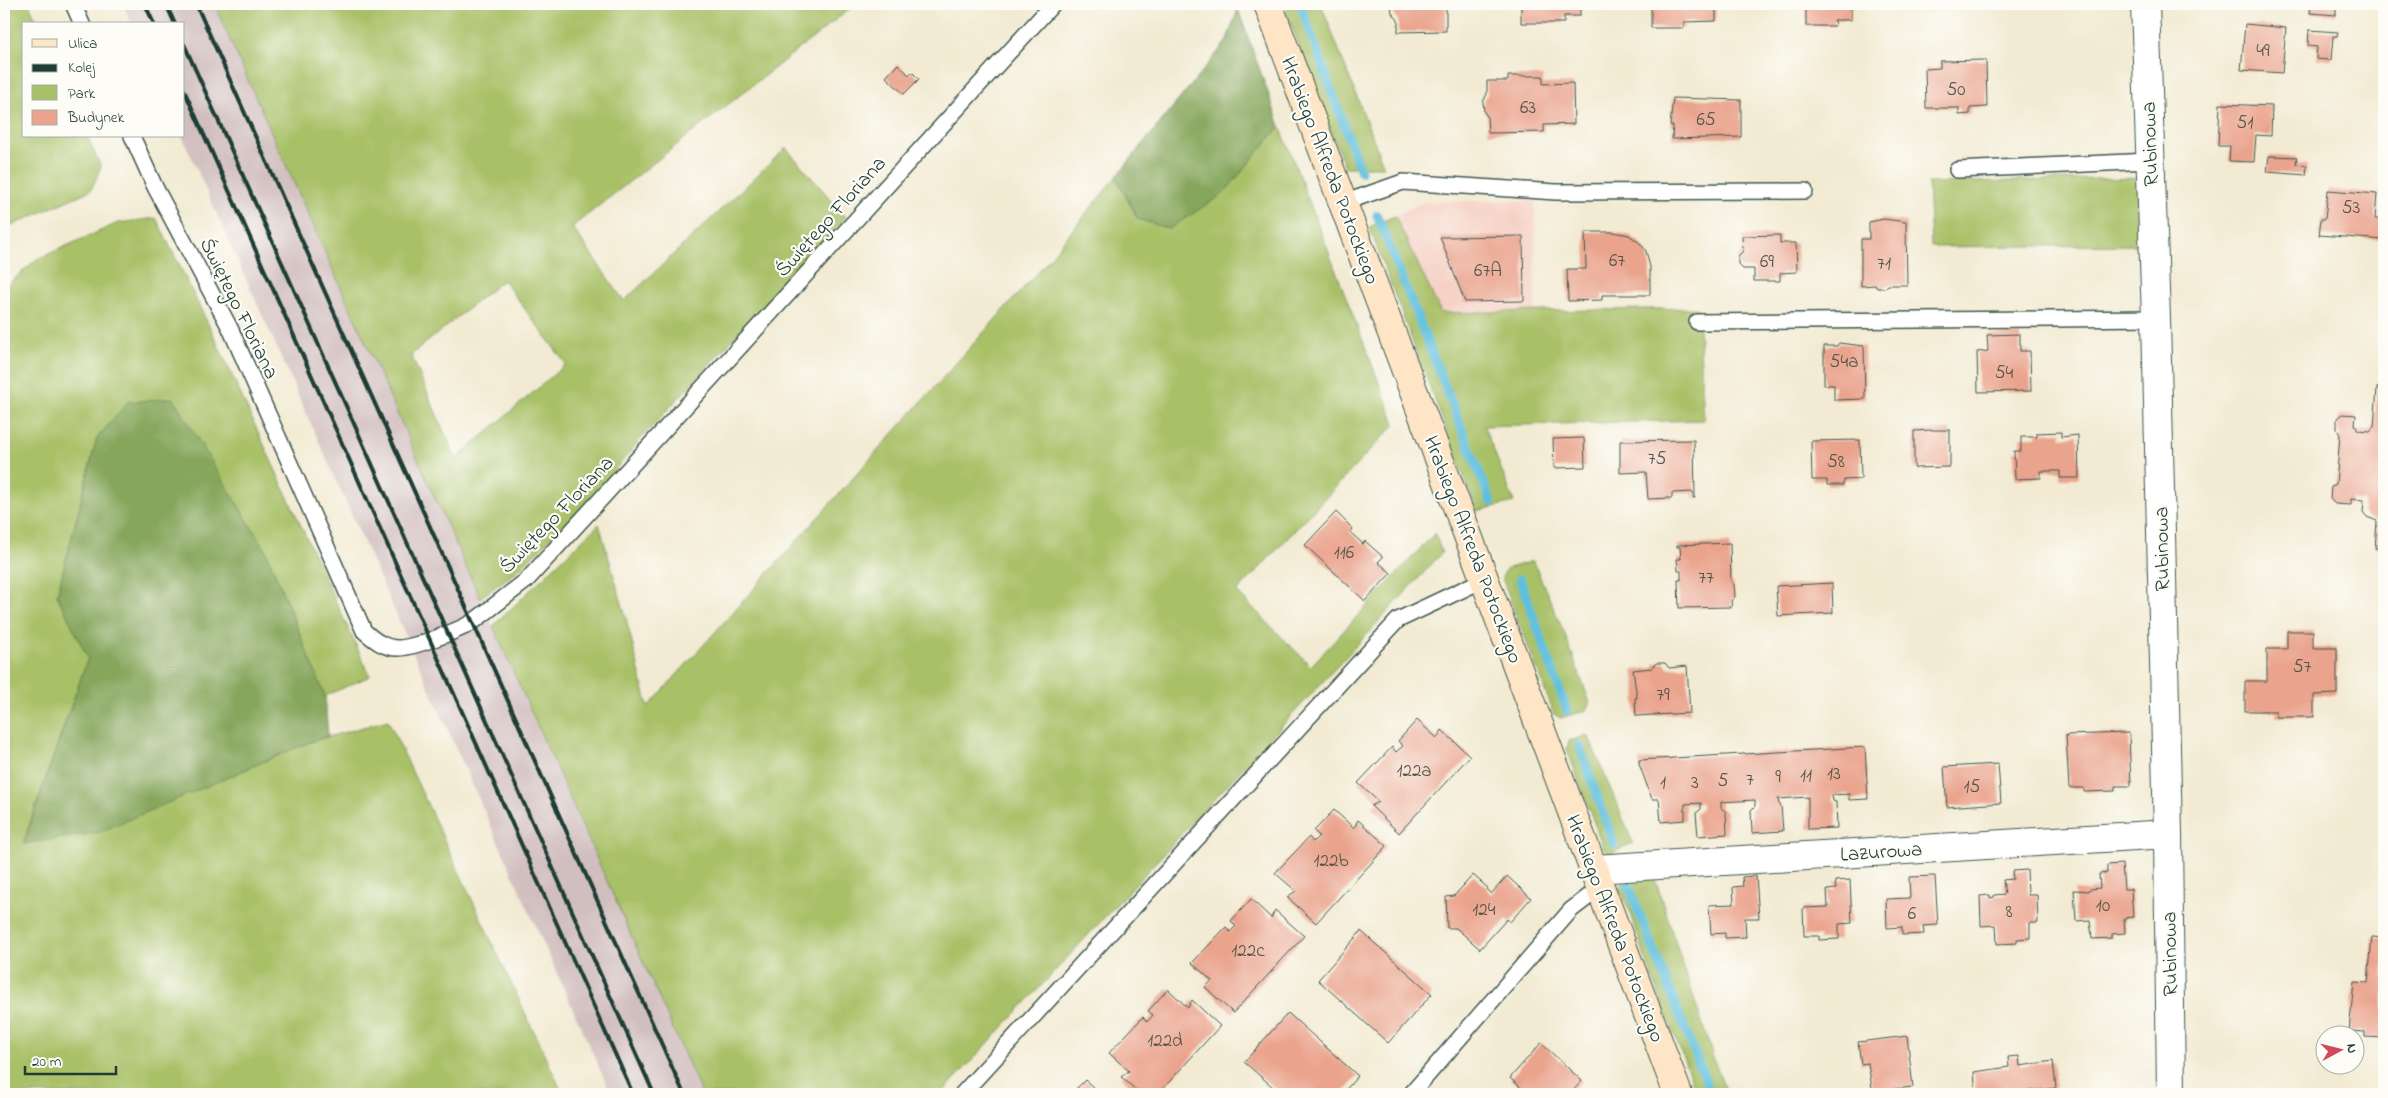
<svg xmlns="http://www.w3.org/2000/svg" width="2388" height="1098" font-family="'Indie Flower',sans-serif">
	<style>
		.built { fill: #f6d1c5 }
		.industrial { fill: #d1bfbf }
		.green { fill: #a8c066; stroke: #647e4d; fill-rule: evenodd }
		.forest { fill: #86a65b; stroke: #527248 }
		.lines { fill: none; stroke-linecap: round; stroke-linejoin: round }
		.stream { stroke: #5fbfdd; stroke-width: 9 }
		.building { fill: #eaa38c }
		.lane-casing { stroke: #3f574c; stroke-width: 18 }
		.street-casing { stroke: #3f574c; stroke-width: 30 }
		.secondary-casing { stroke: #3f574c; stroke-width: 30 }
		.lane { stroke: #fff; stroke-width: 15 }
		.street { stroke: #fff; stroke-width: 28 }
		.secondary { stroke: #fde5c5; stroke-width: 28 }
		.rail { stroke: #1f3d34; stroke-width: 4 }
		.labels { text-anchor: middle; stroke-width: 4.5; stroke-linejoin: round; paint-order: stroke }
		.number-label { font-size: 19px; fill: #52564a }
		.street-label { font-size: 21px; fill: #1f3d34; stroke: #fdfcf7 }
	</style>
	<rect width="100%" height="100%" fill="#fdfcf7"/>
	<filter id="ink" filterUnits="userSpaceOnUse"><feTurbulence type="fractalNoise" baseFrequency=".02" numOctaves="2"/><feDisplacementMap in="SourceGraphic" scale="10" xChannelSelector="R" yChannelSelector="G"/><feConvolveMatrix kernelMatrix="1 2 1 2 8 2 1 2 1" color-interpolation-filters="sRGB"/></filter>
	<filter id="wash" filterUnits="userSpaceOnUse"><feTurbulence type="fractalNoise" baseFrequency=".0096" numOctaves="4" result="noise"/><feDisplacementMap in="SourceGraphic" scale="20" xChannelSelector="R" yChannelSelector="G"/><feGaussianBlur stdDeviation="1.12" result="paint"/><feColorMatrix in="noise" values="0 0 0 0 0 0 0 0 0 0 0 0 0 0 0 0 0 1.4 0 .05"/><feComposite in="paint" operator="in"/></filter>
	<g filter="url(#wash)">
		<rect width="100%" height="100%" fill="#f2ead2"/>
		<path class="built" d="M 1535,200 L 1535,312 L 1441,313 L 1395,216 L 1423,202 Z"/>
		<path class="industrial" d="M 123,4 L 214,4 L 702,1094 L 611,1094 L 182,136 L 184,24 L 132,24 Z"/>
		<path class="green" d="M 4,4 L 29,4 L 38,24 L 24,24 L 24,136 L 87,136 L 101,167 L 91,190 L 4,229 Z
			M 214,4 L 856,4 L 572,227 L 624,301 L 786,148 L 846,217 L 647,432 L 583,507 L 516,572 L 480,598 ZM 503,280 L 566,364 L 456,459 L 411,355 Z
			M 1290,4 L 1321,4 L 1384,167 L 1345,167 L 1286,11 Z
			M 1280,126 L 1395,424 L 1237,592 L 1311,666 L 1435,533 L 1442,553 L 941,1094 L 702,1094 L 493,626 L 599,524 L 625,614 L 648,707 L 1044,265 L 1116,177 L 1138,219 L 1223,194 Z
			M 2138,178 L 2142,245 L 1931,247 L 1928,183 Z
			M 1395,216 L 1441,313 L 1698,308 L 1704,420 L 1484,426 L 1514,502 L 1477,511 L 1369,227 Z
			M 156,218 L 213,334 L 370,676 L 325,696 L 265,549 L 97,438 L 57,595 L 88,658 L 23,843 L 310,742 L 388,720 L 563,1094 L 4,1094 L 4,288 L 37,259 L 118,223 Z
			M 1533,561 L 1564,632 L 1590,703 L 1585,711 L 1560,718 L 1554,714 L 1502,578 L 1506,569 Z
			M 1588,735 L 1633,843 L 1610,854 L 1604,850 L 1567,749 L 1569,741 Z
			M 1636,873 L 1655,879 L 1716,1066 L 1727,1092 L 1697,1094 L 1646,961 L 1631,913 L 1618,887 Z"/>
		<path class="forest" d="M 1238,9 L 1280,126 L 1223,194 L 1169,229 L 1138,219 L 1116,177 L 1226,42 Z
			M 173,398 L 265,549 L 325,696 L 328,736 L 310,742 L 100,832 L 23,844 L 88,658 L 57,595 L 97,438 L 128,402 Z"/>
		<g class="lines">
			<path class="stream" d="M 1300,4 L 1361,172
				M 1377,215 L 1491,502
				M 1520,579 L 1567,711
				M 1579,745 L 1614,844
				M 1628,885 L 1707,1084"/>
		</g>
		<g id="blocks">
			<path class="building" d="M 1391,4 L 1446,4 L 1446,31 L 1398,32 L 1398,20 L 1392,13 Z
				M 1521,4 L 1580,4 L 1580,16 L 1564,16 L 1564,23 L 1521,23 Z
				M 1651,4 L 1716,4 L 1716,21 L 1684,22 L 1684,28 L 1651,28 Z
				M 1799,4 L 1851,4 L 1851,20 L 1834,20 L 1835,26 L 1806,26 L 1806,8 L 1799,8 Z
				M 2311,4 L 2336,4 L 2336,15 L 2310,13 Z
				M 2245,24 L 2286,28 L 2282,73 L 2241,70 Z
				M 2309,30 L 2338,32 L 2337,36 L 2333,36 L 2331,60 L 2316,59 L 2317,47 L 2308,46 Z
				M 1986,60 L 1987,107 L 1970,108 L 1970,114 L 1959,115 L 1959,108 L 1926,108 L 1925,69 L 1940,68 L 1940,61 Z
				M 898,64 L 909,75 L 912,72 L 919,79 L 904,94 L 886,77 Z
				M 1508,76 L 1543,76 L 1543,84 L 1573,83 L 1574,124 L 1544,125 L 1544,132 L 1488,133 L 1487,116 L 1484,112 L 1483,102 L 1487,94 L 1487,81 L 1508,81 Z
				M 1673,98 L 1741,100 L 1741,137 L 1672,139 L 1673,126 L 1670,126 Z
				M 2220,104 L 2272,106 L 2271,136 L 2256,135 L 2254,162 L 2229,161 L 2230,146 L 2218,146 Z
				M 2269,156 L 2297,157 L 2296,164 L 2307,165 L 2306,175 L 2267,172 Z
				M 2328,190 L 2377,194 L 2375,219 L 2384,219 L 2384,240 L 2319,235 L 2321,219 L 2325,219 Z
				M 1884,219 L 1906,222 L 1907,285 L 1888,285 L 1885,288 L 1877,288 L 1875,285 L 1861,286 L 1861,239 L 1869,239 L 1869,222 Z
				M 1585,232 L 1613,232 L 1629,235 L 1640,243 L 1646,251 L 1650,267 L 1650,295 L 1602,295 L 1602,300 L 1568,301 L 1567,269 L 1586,269 Z
				M 1780,235 L 1780,243 L 1796,243 L 1797,272 L 1780,273 L 1780,281 L 1754,281 L 1754,269 L 1743,269 L 1738,264 L 1738,256 L 1743,251 L 1742,236 Z
				M 1523,236 L 1524,301 L 1465,302 L 1440,237 Z
				M 2020,334 L 2020,351 L 2030,351 L 2031,391 L 1978,392 L 1977,352 L 1988,351 L 1987,335 Z
				M 1839,343 L 1864,346 L 1865,399 L 1834,400 L 1834,385 L 1824,385 L 1824,346 L 1837,346 Z
				M 2384,382 L 2384,549 L 2375,548 L 2377,521 L 2367,517 L 2363,512 L 2364,500 L 2351,499 L 2351,505 L 2335,504 L 2330,499 L 2331,487 L 2336,484 L 2340,435 L 2337,429 L 2337,418 L 2342,414 L 2356,415 L 2355,424 L 2358,430 L 2370,431 L 2374,426 L 2377,388 Z
				M 1932,430 L 1950,430 L 1950,467 L 1914,468 L 1914,431 Z
				M 2061,432 L 2061,437 L 2078,435 L 2079,478 L 2060,478 L 2060,471 L 2041,471 L 2041,478 L 2015,479 L 2014,451 L 2021,451 L 2021,437 L 2037,437 L 2037,433 Z
				M 1584,438 L 1585,467 L 1554,468 L 1553,439 Z
				M 1694,440 L 1695,498 L 1693,498 L 1693,492 L 1672,493 L 1672,498 L 1648,499 L 1646,472 L 1620,473 L 1620,441 Z
				M 1860,440 L 1861,479 L 1844,480 L 1843,485 L 1827,485 L 1827,480 L 1812,480 L 1811,441 Z
				M 1336,512 L 1353,529 L 1350,532 L 1363,544 L 1365,541 L 1383,557 L 1378,562 L 1391,573 L 1365,601 L 1305,545 Z
				M 1730,543 L 1731,581 L 1734,585 L 1735,597 L 1731,601 L 1732,607 L 1679,608 L 1678,580 L 1681,580 L 1681,571 L 1678,571 L 1677,559 L 1681,559 L 1680,547 L 1677,547 L 1677,545 Z
				M 1832,583 L 1833,613 L 1778,616 L 1776,586 Z
				M 2287,631 L 2313,631 L 2313,648 L 2337,648 L 2337,694 L 2314,695 L 2314,717 L 2276,717 L 2276,711 L 2245,711 L 2245,681 L 2267,681 L 2267,649 L 2287,649 Z
				M 1656,663 L 1665,663 L 1669,668 L 1687,666 L 1690,713 L 1636,716 L 1635,698 L 1637,698 L 1633,670 L 1652,668 Z
				M 1417,720 L 1437,738 L 1442,730 L 1470,756 L 1399,833 L 1371,806 L 1379,802 L 1358,783 L 1392,747 L 1396,752 L 1403,746 L 1398,741 Z
				M 2129,733 L 2131,786 L 2115,786 L 2115,791 L 2084,792 L 2084,788 L 2069,788 L 2066,735 Z
				M 1865,747 L 1868,799 L 1849,800 L 1849,794 L 1832,795 L 1833,801 L 1836,802 L 1837,828 L 1808,829 L 1808,797 L 1778,799 L 1779,804 L 1781,806 L 1783,831 L 1752,833 L 1751,810 L 1755,806 L 1755,800 L 1721,802 L 1721,808 L 1726,812 L 1727,834 L 1698,836 L 1696,813 L 1701,809 L 1701,803 L 1685,804 L 1685,820 L 1661,822 L 1659,799 L 1652,799 L 1639,764 L 1639,760 Z
				M 1998,764 L 2001,803 L 1947,807 L 1944,767 Z
				M 1334,810 L 1354,828 L 1358,820 L 1387,846 L 1316,923 L 1287,897 L 1296,891 L 1275,873 L 1309,837 L 1313,842 L 1319,836 L 1314,831 Z
				M 2122,864 L 2124,889 L 2131,889 L 2133,917 L 2124,918 L 2125,933 L 2112,934 L 2112,938 L 2092,939 L 2090,920 L 2076,921 L 2074,890 L 2089,891 L 2090,889 L 2100,888 L 2099,874 L 2107,873 L 2107,865 Z
				M 2027,870 L 2028,895 L 2037,895 L 2038,923 L 2030,923 L 2030,938 L 2017,939 L 2017,943 L 1997,944 L 1996,925 L 1981,926 L 1980,896 L 1990,895 L 1990,898 L 1994,897 L 1994,895 L 2005,894 L 2003,880 L 2013,879 L 2012,871 Z
				M 1473,875 L 1488,888 L 1486,889 L 1491,894 L 1507,876 L 1531,898 L 1510,922 L 1507,919 L 1480,949 L 1456,928 L 1447,928 L 1446,897 L 1454,896 Z
				M 1756,876 L 1759,918 L 1745,918 L 1746,937 L 1725,938 L 1725,933 L 1711,934 L 1709,905 L 1734,904 L 1733,887 L 1743,886 L 1742,877 Z
				M 1935,876 L 1938,925 L 1923,926 L 1924,934 L 1902,935 L 1902,927 L 1887,928 L 1886,899 L 1910,898 L 1909,877 Z
				M 1850,880 L 1852,923 L 1839,924 L 1839,939 L 1819,940 L 1819,936 L 1804,936 L 1803,908 L 1828,907 L 1827,890 L 1836,889 L 1835,881 Z
				M 1251,899 L 1271,918 L 1275,910 L 1304,936 L 1233,1013 L 1205,987 L 1212,981 L 1192,963 L 1226,927 L 1230,932 L 1236,926 L 1231,921 Z
				M 1361,931 L 1432,994 L 1388,1043 L 1318,980 Z
				M 2372,937 L 2384,938 L 2384,1038 L 2365,1037 L 2365,1032 L 2349,1031 L 2354,982 L 2368,983 Z
				M 1168,989 L 1188,1008 L 1192,1000 L 1220,1026 L 1158,1094 L 1141,1094 L 1121,1077 L 1129,1071 L 1109,1053 L 1143,1017 L 1147,1022 L 1153,1015 L 1148,1011 Z
				M 1288,1013 L 1358,1076 L 1342,1094 L 1281,1094 L 1244,1062 Z
				M 1907,1036 L 1913,1087 L 1894,1089 L 1895,1094 L 1873,1094 L 1868,1063 L 1861,1064 L 1858,1042 Z
				M 1541,1043 L 1582,1081 L 1571,1093 L 1573,1094 L 1528,1094 L 1510,1078 Z
				M 2019,1056 L 2020,1066 L 2053,1061 L 2056,1088 L 2002,1094 L 1976,1094 L 1974,1072 L 2009,1067 L 2008,1057 Z
				M 1085,1080 L 1101,1094 L 1071,1094 Z"/>
		</g>
	</g>
	<g filter="url(#ink)">
		<use href="#blocks" fill-opacity="0" stroke="#3f574c" stroke-width="1"/>
		<g class="lines">
			<defs>
				<path id="lane" d="M 73,4 L 82,24
					M 132,136 L 155,187 L 230,328 L 364,631 C 374,640 384,648 398,648 C 413,648 461,630 474,621 C 491,609 508,594 526,581 L 1053,4
					M 1957,170 L 2150,161
					M 1343,203 L 1403,182 L 1556,192 L 1805,191
					M 1697,322 L 2156,318
					M 962,1094 L 1398,620 L 1485,579
					M 1411,1094 L 1571,910 L 1601,887"/>
				<path id="street" d="M 2145,4 L 2156,318 L 2168,834 L 2171,1094
					M 1594,869 L 2168,834"/>
				<path id="secondary" d="M 1268,4 L 1678,1094"/>
			</defs>
			<use href="#lane" class="lane-casing"/>
			<use href="#street" class="street-casing"/>
			<use href="#secondary" class="secondary-casing"/>
			<use href="#lane" class="lane"/>
			<use href="#street" class="street"/>
			<use href="#secondary" class="secondary"/>
			<path class="rail" d="M 145,4 L 154,24
				M 166,4 L 175,24
				M 196,4 L 684,1094
				M 184,44 L 654,1094
				M 184,90 L 633,1094"/>
		</g>
	</g>
	<g class="labels">
		<g class="number-label">
			<text x="2263" y="56">49</text>
			<text x="1956" y="95">50</text>
			<text x="1528" y="113">63</text>
			<text x="1706" y="125">65</text>
			<text x="2245" y="128">51</text>
			<text x="2351" y="213">53</text>
			<text x="1617" y="266">67</text>
			<text x="1767" y="267">69</text>
			<text x="1884" y="269">71</text>
			<text x="1488" y="276">67A</text>
			<text x="1844" y="367">54a</text>
			<text x="2004" y="378">54</text>
			<text x="1657" y="464">75</text>
			<text x="1836" y="467">58</text>
			<text x="1344" y="558">116</text>
			<text x="1706" y="583">77</text>
			<text x="2302" y="672">57</text>
			<text x="1663" y="700">79</text>
			<text x="1414" y="776">122a</text>
			<text x="1834" y="779">13</text>
			<text x="1806" y="781">11</text>
			<text x="1778" y="782">9</text>
			<text x="1750" y="785">7</text>
			<text x="1723" y="786">5</text>
			<text x="1663" y="788">1</text>
			<text x="1695" y="788">3</text>
			<text x="1972" y="792">15</text>
			<text x="1331" y="866">122b</text>
			<text x="2103" y="911">10</text>
			<text x="1484" y="915">124</text>
			<text x="2009" y="917">8</text>
			<text x="1912" y="919">6</text>
			<text x="1248" y="956">122c</text>
			<text x="1165" y="1046">122d</text>
		</g>
		<g class="street-label">
			<text transform="translate(2149 144) rotate(-92)" y="7">Rubinowa</text>
			<text transform="translate(1331 170) rotate(69)" y="7">Hrabiego Alfreda Potockiego</text>
			<text transform="translate(830 216) rotate(-48)" y="7">Świętego Floriana</text>
			<text transform="translate(240 308) rotate(64)" y="7">Świętego Floriana</text>
			<text transform="translate(556 514) rotate(-46)" y="7">Świętego Floriana</text>
			<text transform="translate(1474 549) rotate(69)" y="7">Hrabiego Alfreda Potockiego</text>
			<text transform="translate(2161 549) rotate(-91)" y="7">Rubinowa</text>
			<text transform="translate(1881 851) rotate(-4)" y="7">Lazurowa</text>
			<text transform="translate(1616 928) rotate(69)" y="7">Hrabiego Alfreda Potockiego</text>
			<text transform="translate(2169 954) rotate(-91)" y="7">Rubinowa</text>
		</g>
	</g>
	<rect width="2388" height="1098" fill="none" stroke="#fdfcf7" stroke-width="20"/>
	<rect x="22" y="22" width="162" height="115" fill="#fdfcf7" stroke="#a4b0a9"/>
	<rect x="32" y="39" width="25" height="8" fill="#fde5c5" stroke="#a4b0a9"/>
	<text x="68" y="48" font-size="15" fill="#1f3d34">Ulica</text>
	<rect x="32" y="64" width="25" height="8" fill="#1f3d34" stroke="#a4b0a9"/>
	<text x="68" y="72" font-size="15" fill="#1f3d34">Kolej</text>
	<rect x="32" y="85" width="25" height="15" fill="#a8c066" stroke="#a4b0a9"/>
	<text x="68" y="98" font-size="15" fill="#1f3d34">Park</text>
	<rect x="32" y="110" width="25" height="15" fill="#eaa38c" stroke="#a4b0a9"/>
	<text x="68" y="122" font-size="15" fill="#1f3d34">Budynek</text>
	<g transform="translate(2340 1050) rotate(83)"><circle r="24" fill="#fdfcf7" stroke="#a4b0a9"/>
	<path d="M0-4L9 19L0 12L-9 19Z" fill="#d1495b"/>
	<text y="-8" font-size="14" font-weight="bold" text-anchor="middle" fill="#1f3d34">N</text>
	</g>
	<path d="M25 1066v8h91v-8" fill="none" stroke="#1f3d34" stroke-width="2.5"/>
	<text x="32" y="1066" font-size="15" fill="#1f3d34" stroke="#fdfcf7" stroke-width="4" paint-order="stroke">20 m</text>
</svg>
